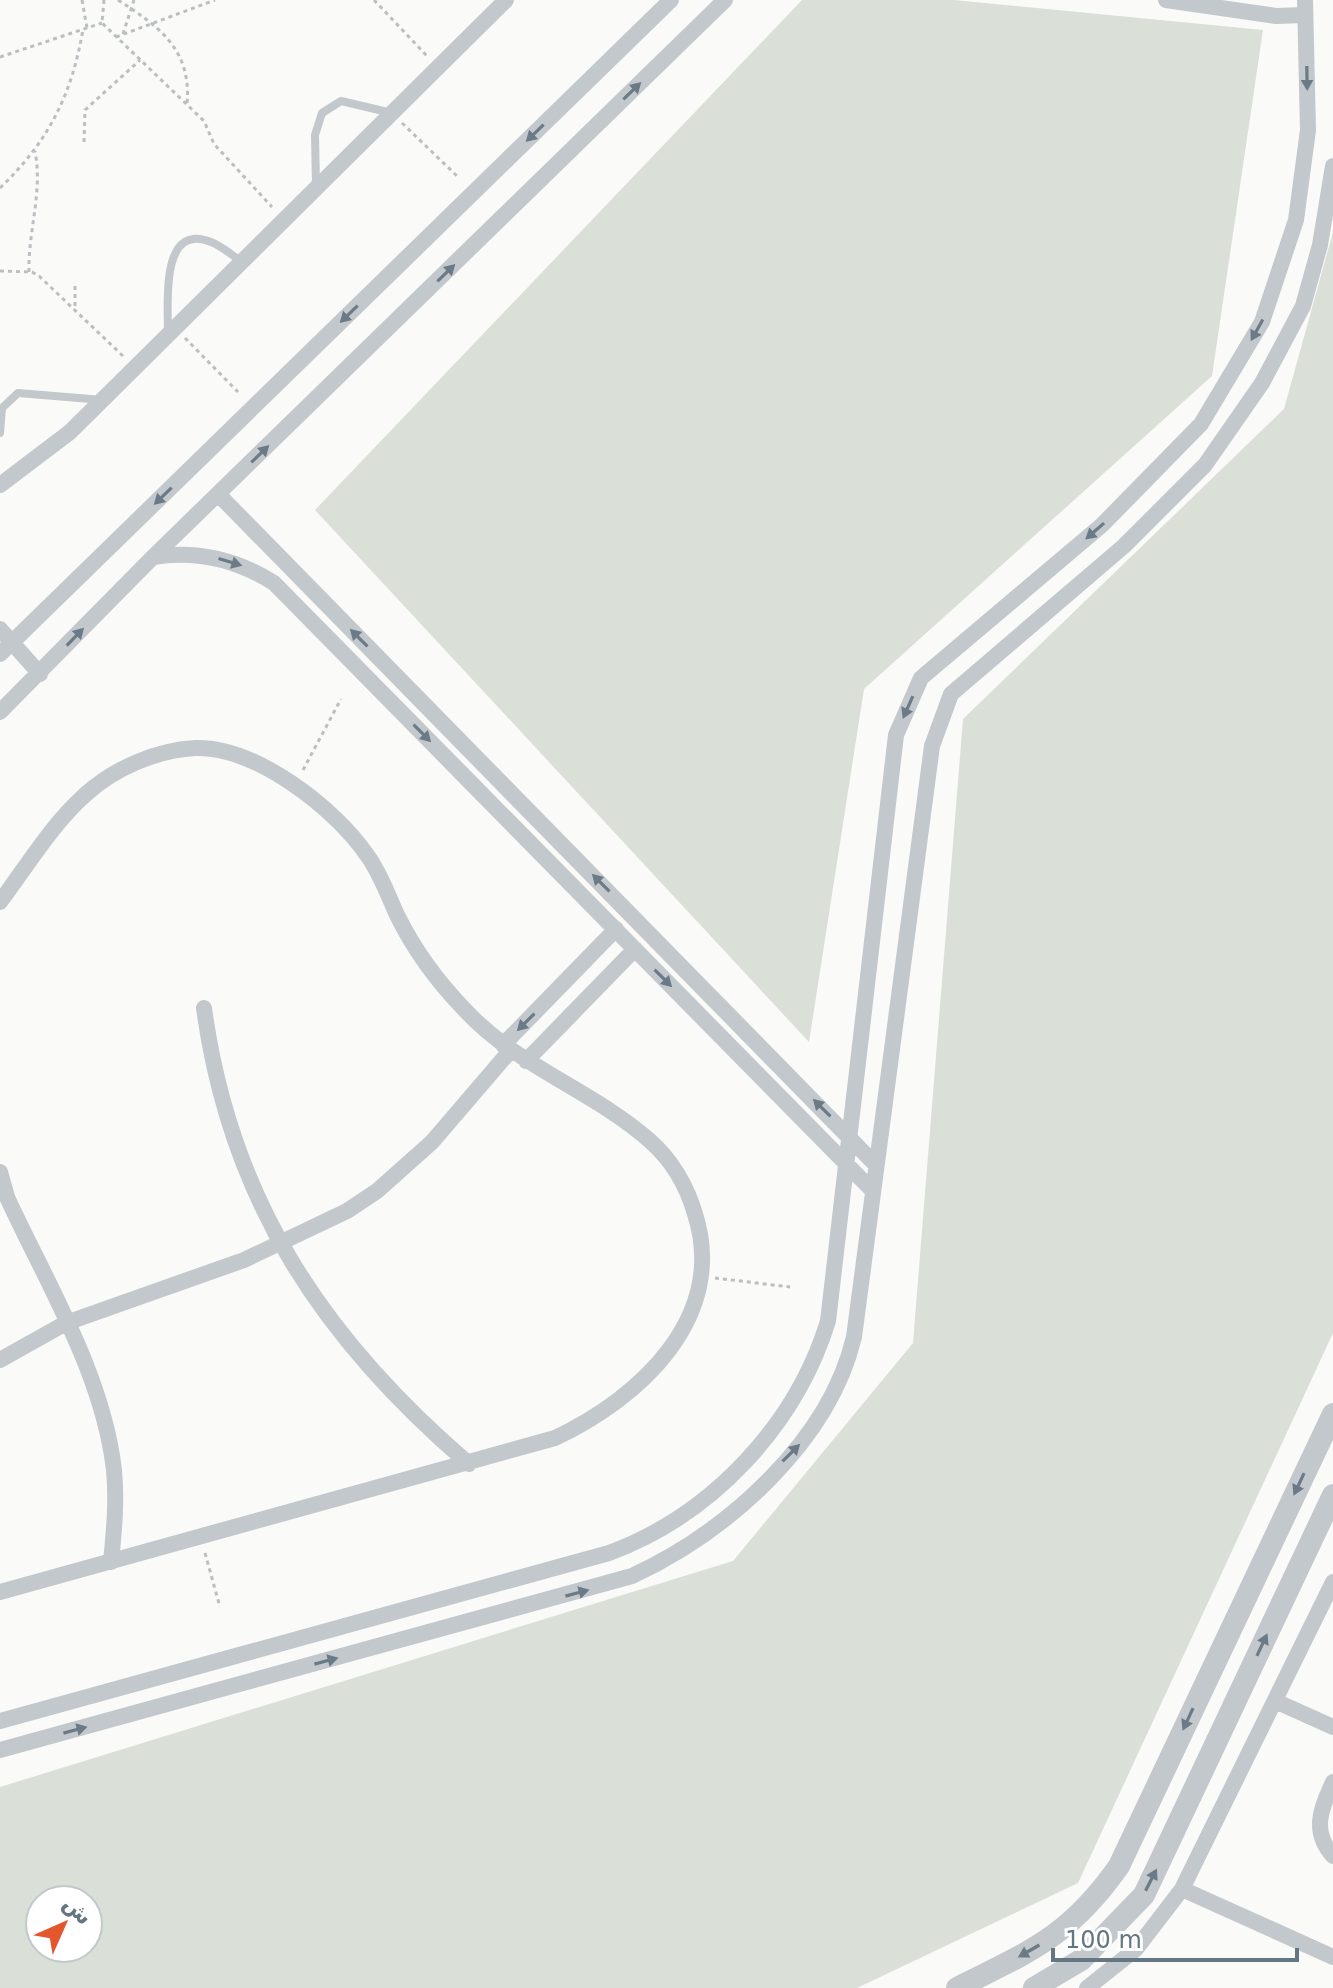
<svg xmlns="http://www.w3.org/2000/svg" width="1333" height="1988" font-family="'DejaVu Sans',Vazirmatn,sans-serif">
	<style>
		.green { fill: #dadfd7; fill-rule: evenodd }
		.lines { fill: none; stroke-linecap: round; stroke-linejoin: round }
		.path { stroke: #bbbfc2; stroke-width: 3; stroke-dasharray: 4 4; stroke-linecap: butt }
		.service { stroke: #c3c8cc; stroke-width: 8 }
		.minor { stroke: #c3c8cc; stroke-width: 16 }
		.tertiary { stroke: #c3c8cc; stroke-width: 22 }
		.oneway { fill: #6a7a87 }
	</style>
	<rect width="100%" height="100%" fill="#fafaf8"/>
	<path class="green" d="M 802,0 L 954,0 L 1263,30 L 1212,376 L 864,689 L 809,1042 L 315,510 Z
		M 1333,232 L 1333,1333 L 1078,1883 L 857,1988 L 0,1988 L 0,1787 L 733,1561 L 913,1343 L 963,719 L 1284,409 ZM 88,1900 L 88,1948 L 40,1948 L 40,1900 Z"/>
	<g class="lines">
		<path class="path" d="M 82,0 L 87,28
			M 104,0 L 102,23 L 204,121 L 214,144 L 272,207
			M 118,0 C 160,27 192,50 187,105
			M 374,0 L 427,56
			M 123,34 L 134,0
			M 116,37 L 215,0
			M 0,57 L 102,23
			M 402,123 L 457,176
			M 84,142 L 85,110 L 140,60
			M 0,188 C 48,142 72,95 83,29
			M 0,271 L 32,272 L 39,276 L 124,357
			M 29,272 C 28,230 43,193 35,151
			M 75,286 L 75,310
			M 185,338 L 238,392
			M 303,770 L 341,699
			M 715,1278 L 790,1287
			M 205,1553 L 220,1607"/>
		<path class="service" d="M 316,188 L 315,135 L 322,113 L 341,101 L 392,113
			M 168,331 C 168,305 160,221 211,242 C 222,246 233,256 242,262
			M 0,433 L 2,408 L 18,393 L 103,400"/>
		<path class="minor" d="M 1166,0 L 1276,16 L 1304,15
			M 0,485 L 70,432 L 506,0
			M 219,495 L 876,1165
			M 153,557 C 197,550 236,559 274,583 L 872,1190
			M 0,629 L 40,674
			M 0,654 L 671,0
			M 0,712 L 153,557 L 725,0
			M 0,902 C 27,866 52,824 86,794 C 115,768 157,750 195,748 C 255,746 335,808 367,855 C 381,874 388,896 398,917 C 415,951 438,982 464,1009 C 516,1066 592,1090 649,1140 C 671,1159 687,1186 695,1214 C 728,1317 640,1398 555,1438 L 0,1592
			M 204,1008 C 230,1200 323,1339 469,1464
			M 503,1045 L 616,929
			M 526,1061 L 635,949
			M 0,1172 L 7,1197 C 47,1284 103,1374 114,1470 C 117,1501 114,1531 111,1562
			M 0,1360 L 66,1323 L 244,1260 L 347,1211 L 377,1191 L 432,1142 L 510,1051
			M 1275,1701 L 1333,1727
			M 0,1721 L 609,1553 C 712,1515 796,1425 828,1321 L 896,735 L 921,678 L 1102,525 L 1201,424 L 1262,322 L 1296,220 L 1308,130 L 1305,0
			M 0,1750 L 632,1576 C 727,1532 829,1442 854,1337 L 932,746 L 951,694 L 1124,546 L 1205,465 L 1262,383 L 1303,306 L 1320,245 L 1333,166
			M 1333,1782 C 1321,1809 1311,1831 1333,1856
			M 1182,1889 L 1333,1957
			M 1087,1988 L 1136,1949 L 1182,1889 L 1333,1582"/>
		<path class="tertiary" d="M 957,1988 C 1031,1951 1070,1936 1119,1866 L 1333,1414
			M 1034,1988 L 1081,1960 L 1144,1895 L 1333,1495"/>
	</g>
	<defs><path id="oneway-solid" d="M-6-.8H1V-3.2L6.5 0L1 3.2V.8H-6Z" transform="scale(2)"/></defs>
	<g class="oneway">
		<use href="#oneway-solid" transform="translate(1307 78) rotate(89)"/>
		<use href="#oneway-solid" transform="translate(632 91) rotate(-44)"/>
		<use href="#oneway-solid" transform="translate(535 133) rotate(136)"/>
		<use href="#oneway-solid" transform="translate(446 273) rotate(-44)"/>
		<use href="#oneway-solid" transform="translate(349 314) rotate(136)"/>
		<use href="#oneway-solid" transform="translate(1257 330) rotate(119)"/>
		<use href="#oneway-solid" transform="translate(260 454) rotate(-44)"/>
		<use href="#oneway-solid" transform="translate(163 496) rotate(136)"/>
		<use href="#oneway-solid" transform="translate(1095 531) rotate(139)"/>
		<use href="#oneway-solid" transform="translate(230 562) rotate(17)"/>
		<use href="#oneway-solid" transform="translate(75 637) rotate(-46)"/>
		<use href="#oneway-solid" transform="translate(359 638) rotate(-135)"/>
		<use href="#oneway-solid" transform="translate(908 707) rotate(114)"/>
		<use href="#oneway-solid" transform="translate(422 733) rotate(45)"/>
		<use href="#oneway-solid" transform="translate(601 883) rotate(-135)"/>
		<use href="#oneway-solid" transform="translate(663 978) rotate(45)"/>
		<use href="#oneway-solid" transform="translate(526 1022) rotate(135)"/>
		<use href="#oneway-solid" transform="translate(822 1108) rotate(-135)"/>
		<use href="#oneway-solid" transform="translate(791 1453) rotate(-45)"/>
		<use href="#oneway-solid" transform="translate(1299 1484) rotate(115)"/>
		<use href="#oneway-solid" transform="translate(577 1593) rotate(-15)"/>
		<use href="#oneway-solid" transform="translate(1262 1645) rotate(-65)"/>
		<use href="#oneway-solid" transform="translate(326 1661) rotate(-15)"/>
		<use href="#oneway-solid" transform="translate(1188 1719) rotate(115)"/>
		<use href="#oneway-solid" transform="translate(75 1730) rotate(-15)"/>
		<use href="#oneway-solid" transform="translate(1151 1880) rotate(-63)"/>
		<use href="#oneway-solid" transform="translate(1029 1951) rotate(150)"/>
	</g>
	<g transform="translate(64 1924) rotate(45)"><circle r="38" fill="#ffffff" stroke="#c1c8cd" stroke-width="2"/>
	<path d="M0-6L14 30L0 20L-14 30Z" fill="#e4572e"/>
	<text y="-12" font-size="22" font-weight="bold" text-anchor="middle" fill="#657683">ش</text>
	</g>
	<path d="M1053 1948v12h244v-12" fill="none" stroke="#657683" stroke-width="4"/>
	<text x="1065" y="1948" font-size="24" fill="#657683" stroke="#ffffff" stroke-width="6" paint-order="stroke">100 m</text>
</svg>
